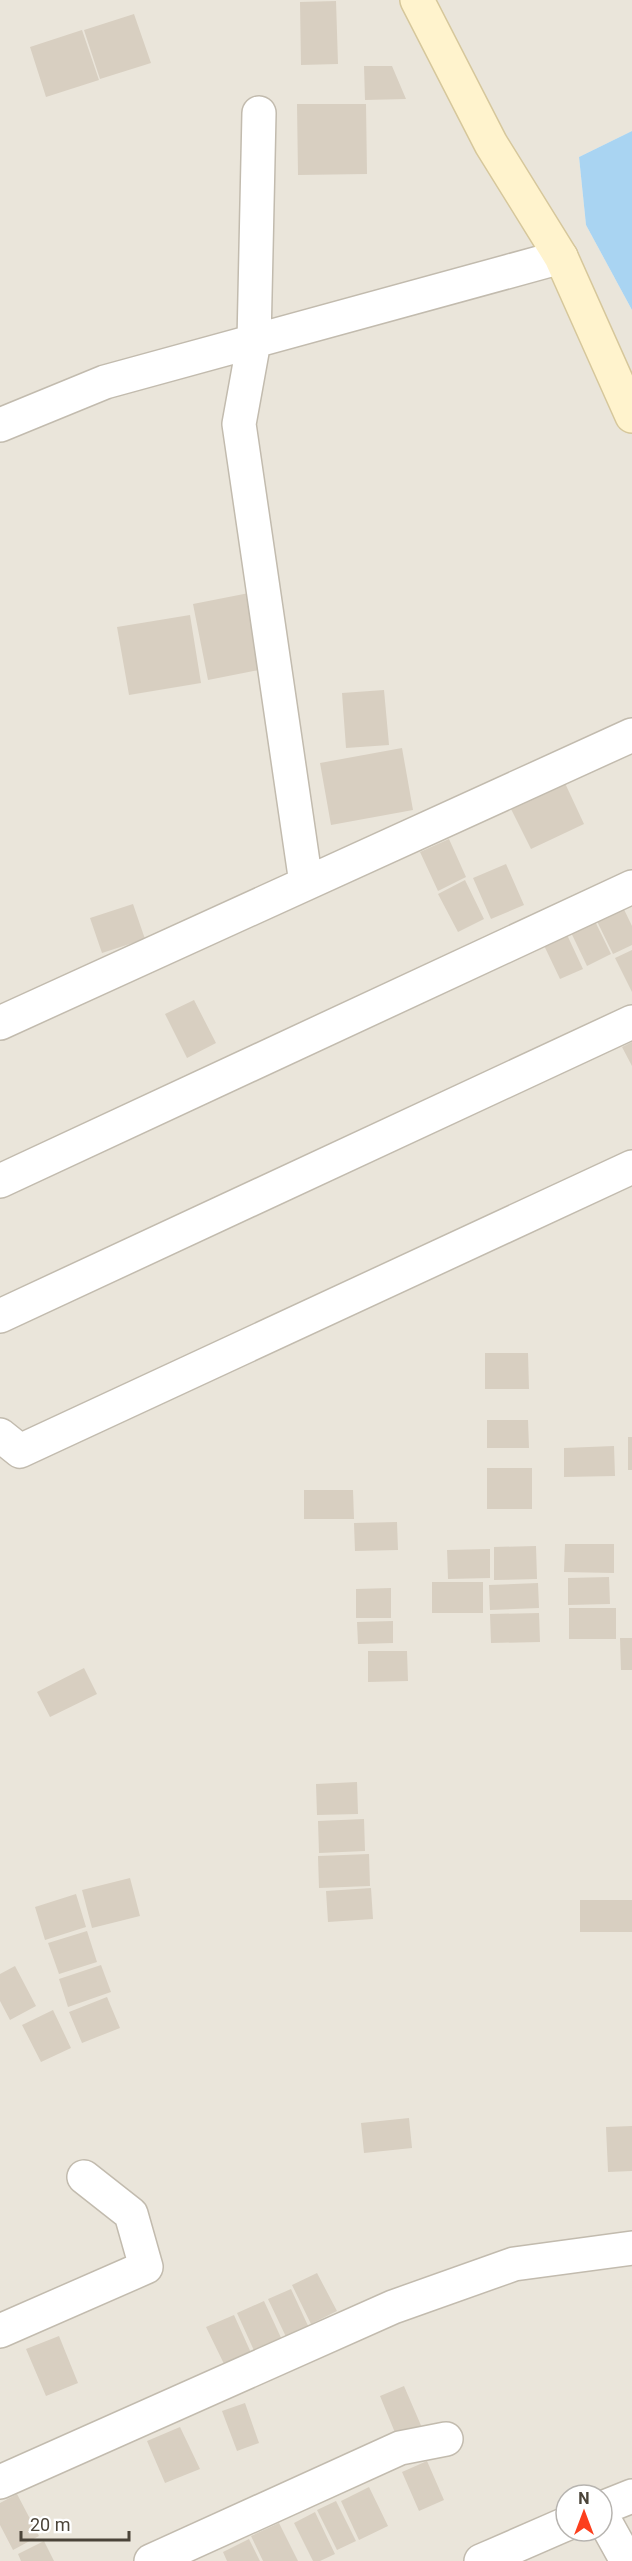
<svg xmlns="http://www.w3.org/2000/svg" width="632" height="2561" font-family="Roboto,sans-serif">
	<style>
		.residential { fill: #eae5da; fill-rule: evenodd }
		.water { fill: #a9d4f2 }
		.building { fill: #d8cfc1 }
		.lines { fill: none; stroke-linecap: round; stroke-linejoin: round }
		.street-casing { stroke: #c2bbae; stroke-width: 36 }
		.secondary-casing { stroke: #d6c79b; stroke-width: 36 }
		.street { stroke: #fff; stroke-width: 33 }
		.secondary { stroke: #fff3cd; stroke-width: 33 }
	</style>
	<rect width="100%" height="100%" fill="#f6f3ec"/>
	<path class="residential" d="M 0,0 L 632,0 L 632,131 L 579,157 L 586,225 L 632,310 L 632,2561 L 0,2561 ZM 566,2495 L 602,2495 L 602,2531 L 566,2531 Z"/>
	<path class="water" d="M 632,131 L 632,310 L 586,225 L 579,157 Z"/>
	<path class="building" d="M 336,1 L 338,64 L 301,65 L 300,2 Z
		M 134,14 L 151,63 L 100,79 L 84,30 Z
		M 82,30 L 99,80 L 46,97 L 30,47 Z
		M 364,66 L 392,66 L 406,99 L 365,100 Z
		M 297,104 L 366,104 L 367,174 L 298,175 Z
		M 249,593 L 264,669 L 208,680 L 193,604 Z
		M 190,615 L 201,683 L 129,695 L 117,627 Z
		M 384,690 L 389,745 L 346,748 L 342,693 Z
		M 402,748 L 413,810 L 331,825 L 320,763 Z
		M 564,781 L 584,824 L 531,849 L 510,807 Z
		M 449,839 L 466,877 L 438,891 L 420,852 Z
		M 506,864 L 524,905 L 491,919 L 473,878 Z
		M 465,880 L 484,919 L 458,932 L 438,894 Z
		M 618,897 L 632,926 L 632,945 L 613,954 L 591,909 Z
		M 133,904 L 145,939 L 102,953 L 90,918 Z
		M 590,911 L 611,954 L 587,966 L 566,922 Z
		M 562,924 L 583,969 L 560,979 L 539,935 Z
		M 632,950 L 632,992 L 615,958 Z
		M 194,1000 L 216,1043 L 187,1058 L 165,1014 Z
		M 632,1042 L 632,1066 L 622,1047 Z
		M 485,1353 L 528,1353 L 529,1389 L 485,1389 Z
		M 487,1420 L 528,1420 L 529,1448 L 487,1448 Z
		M 628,1437 L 632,1437 L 632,1470 L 628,1470 Z
		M 614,1446 L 615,1476 L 564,1477 L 564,1448 Z
		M 487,1468 L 532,1468 L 532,1509 L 487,1509 Z
		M 304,1490 L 353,1490 L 354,1519 L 304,1519 Z
		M 397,1522 L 398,1550 L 355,1551 L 354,1523 Z
		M 565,1544 L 614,1544 L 614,1573 L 564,1572 Z
		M 536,1546 L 537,1579 L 494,1580 L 494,1547 Z
		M 490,1549 L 490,1578 L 448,1579 L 447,1550 Z
		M 609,1577 L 610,1604 L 568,1605 L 568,1578 Z
		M 432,1582 L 483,1582 L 483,1613 L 432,1613 Z
		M 538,1583 L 539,1608 L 490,1610 L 489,1585 Z
		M 391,1588 L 391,1618 L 356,1618 L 356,1589 Z
		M 569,1608 L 616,1608 L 616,1639 L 569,1639 Z
		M 539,1613 L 540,1642 L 491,1643 L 490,1614 Z
		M 393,1621 L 393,1643 L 358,1644 L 357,1622 Z
		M 620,1638 L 632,1638 L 632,1670 L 621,1670 Z
		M 368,1651 L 407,1651 L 408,1681 L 368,1682 Z
		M 84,1668 L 97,1694 L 50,1717 L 37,1692 Z
		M 357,1782 L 358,1814 L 317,1815 L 316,1784 Z
		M 364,1819 L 365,1851 L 319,1853 L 318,1821 Z
		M 369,1854 L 370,1886 L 319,1888 L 318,1856 Z
		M 130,1878 L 140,1916 L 92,1928 L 82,1890 Z
		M 371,1888 L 373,1919 L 328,1922 L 326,1891 Z
		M 76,1894 L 86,1927 L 45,1940 L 35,1907 Z
		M 580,1900 L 632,1900 L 632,1932 L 580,1932 Z
		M 87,1931 L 97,1962 L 59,1974 L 48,1943 Z
		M 101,1965 L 111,1992 L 68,2007 L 59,1979 Z
		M 15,1966 L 36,2006 L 10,2020 L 0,2001 L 0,1974 Z
		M 107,1997 L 120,2028 L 82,2043 L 69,2012 Z
		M 53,2010 L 71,2048 L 41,2062 L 22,2025 Z
		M 409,2118 L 412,2148 L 364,2153 L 361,2123 Z
		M 632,2126 L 632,2171 L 608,2172 L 606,2127 Z
		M 317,2273 L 337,2311 L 311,2324 L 292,2285 Z
		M 291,2289 L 310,2330 L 288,2341 L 268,2299 Z
		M 264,2301 L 283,2342 L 256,2355 L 237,2313 Z
		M 234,2315 L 252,2355 L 226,2368 L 206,2327 Z
		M 59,2336 L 78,2383 L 46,2396 L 26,2349 Z
		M 404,2386 L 423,2430 L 398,2440 L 380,2396 Z
		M 245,2403 L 259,2443 L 237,2451 L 222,2411 Z
		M 180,2427 L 200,2469 L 165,2483 L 147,2441 Z
		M 427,2461 L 444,2500 L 419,2511 L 402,2472 Z
		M 369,2487 L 388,2526 L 359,2540 L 341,2501 Z
		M 17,2494 L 39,2536 L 13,2550 L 0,2525 L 0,2503 Z
		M 336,2501 L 356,2541 L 337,2550 L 317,2510 Z
		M 315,2512 L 335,2554 L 320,2561 L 313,2561 L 294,2523 Z
		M 279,2523 L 298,2561 L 263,2561 L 251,2536 Z
		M 249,2539 L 260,2561 L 227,2561 L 223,2552 Z
		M 44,2541 L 54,2561 L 21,2561 L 18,2554 Z"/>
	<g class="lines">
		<defs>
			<path id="street" d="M 259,113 L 254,341 L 239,424 L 306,883
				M 0,425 L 105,382 L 561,257
				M 0,1023 L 632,735
				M 0,1181 L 632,887
				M 0,1316 L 632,1022
				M 0,1435 L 20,1451 L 632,1167
				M 0,2331 L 146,2267 L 131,2214 L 84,2177
				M 0,2482 L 393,2307 L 514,2264 L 632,2248
				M 602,2508 L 632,2496
				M 602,2516 L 627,2561
				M 151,2561 L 400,2448 L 446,2439
				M 481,2561 L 566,2524"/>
			<path id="secondary" d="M 417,0 L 491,144 L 561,257 L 632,416"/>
		</defs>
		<use href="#street" class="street-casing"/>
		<use href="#secondary" class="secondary-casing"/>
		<use href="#street" class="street"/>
		<use href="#secondary" class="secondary"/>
	</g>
	<g transform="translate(584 2513)"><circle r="28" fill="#ffffff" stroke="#b7b4b0" stroke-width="1.5"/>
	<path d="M0-4.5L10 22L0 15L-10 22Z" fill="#fc3f1d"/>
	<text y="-9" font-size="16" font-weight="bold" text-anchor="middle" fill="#4b4439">N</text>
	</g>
	<path d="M21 2531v9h108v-9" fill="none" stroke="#4b4439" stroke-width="3"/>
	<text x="30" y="2531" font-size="18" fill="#4b4439" stroke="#ffffff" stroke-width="4.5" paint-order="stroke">20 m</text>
</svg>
